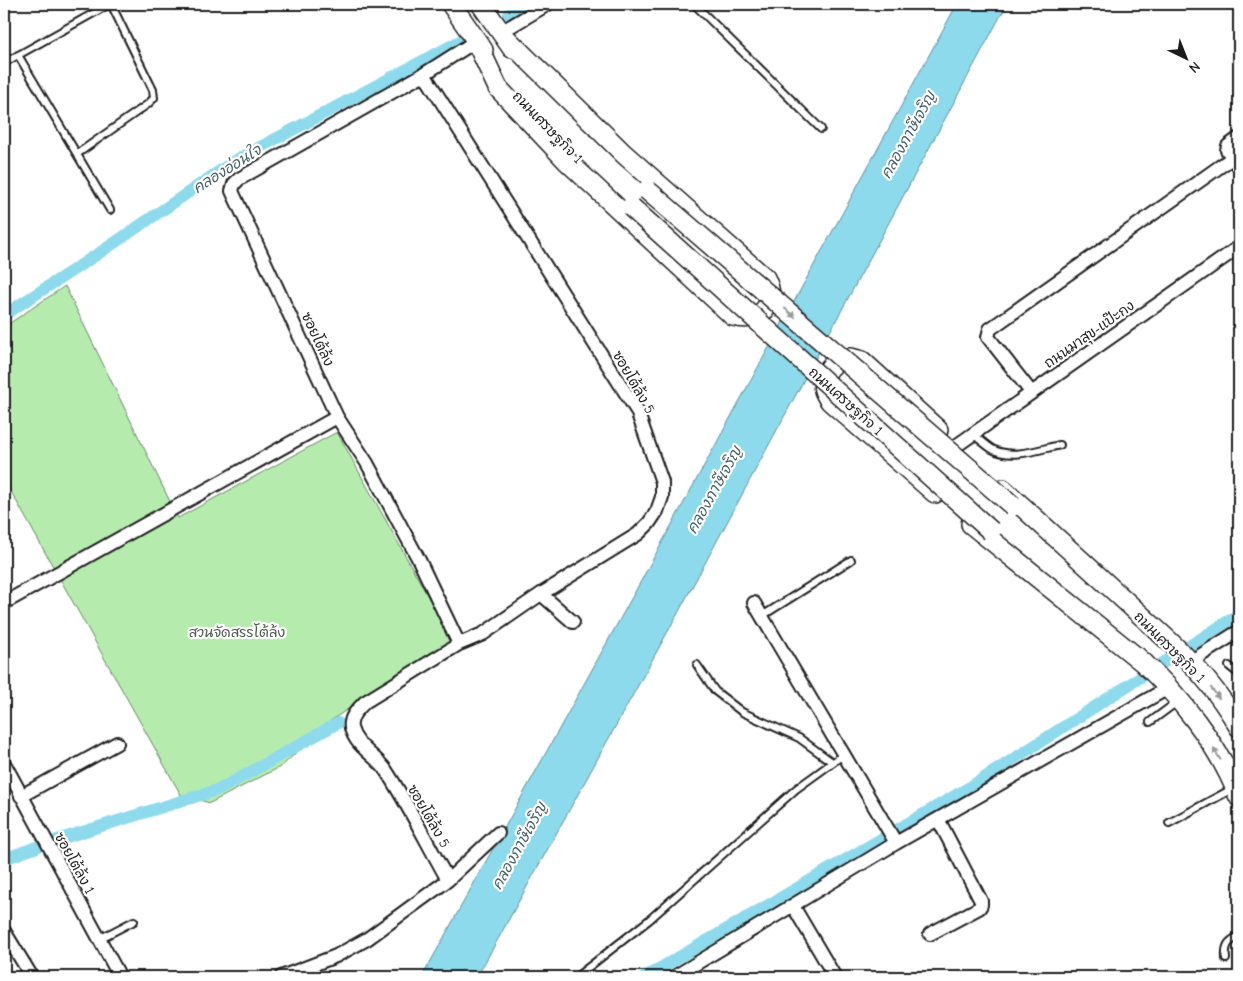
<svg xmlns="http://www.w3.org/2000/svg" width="1243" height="981" font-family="'Comic Neue','Playpen Sans Thai',sans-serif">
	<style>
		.green { fill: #b5ecae; stroke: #688465 }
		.water { fill: #8edaed; stroke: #608e99 }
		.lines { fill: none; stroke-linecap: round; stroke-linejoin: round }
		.canal { stroke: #8edaed; stroke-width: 12 }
		.lane-casing { stroke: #1c1c1c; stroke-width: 10 }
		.street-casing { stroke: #1c1c1c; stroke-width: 16 }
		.secondary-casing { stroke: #1c1c1c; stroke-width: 22 }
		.lane { stroke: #fff; stroke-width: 6 }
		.street { stroke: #fff; stroke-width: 12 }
		.secondary { stroke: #fff; stroke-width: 19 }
		.secondary-bridge-casing { stroke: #1c1c1c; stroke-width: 22; stroke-linecap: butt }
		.secondary-bridge { stroke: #fff; stroke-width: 19 }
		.oneway { fill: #999 }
		.labels { text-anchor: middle; stroke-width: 4.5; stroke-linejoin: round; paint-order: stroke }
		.street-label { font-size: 14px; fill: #1c1c1c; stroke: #fff }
		.park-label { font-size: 14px; fill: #4a5a48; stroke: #fff }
		.water-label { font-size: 15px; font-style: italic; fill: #445e65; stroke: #fff }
	</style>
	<rect width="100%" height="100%" fill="#fff"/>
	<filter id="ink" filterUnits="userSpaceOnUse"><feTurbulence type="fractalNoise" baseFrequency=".02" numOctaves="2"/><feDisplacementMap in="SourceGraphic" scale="10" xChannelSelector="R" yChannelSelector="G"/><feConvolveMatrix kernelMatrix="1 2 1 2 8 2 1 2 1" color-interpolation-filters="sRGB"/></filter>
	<g filter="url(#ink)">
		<path class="green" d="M 65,286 L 178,518 L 337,432 L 452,640 L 330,721 L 282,766 L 210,803 L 181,795 L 4,479 L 4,327 Z"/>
		<path class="water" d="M 957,4 L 1007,4 L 677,615 L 477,977 L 422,977 L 636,590 Z"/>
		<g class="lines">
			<path class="canal" d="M 509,14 L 528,4
				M 4,315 L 104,250 L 236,160 L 462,40
				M 57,840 L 220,789 L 338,723
				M 4,859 L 37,847
				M 645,977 L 970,787 L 1239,614"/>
			<defs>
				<path id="lane" d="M 694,4 L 821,129
					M 18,55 L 110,210
					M 4,63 L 110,4
					M 77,154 L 148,104 L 154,98 L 153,90 L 111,4
					M 973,434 C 979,439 986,445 992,449 C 1012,460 1040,449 1060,445
					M 762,616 L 851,560
					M 697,665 L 715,691 L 742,712 L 799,738 L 832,762
					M 1229,666 L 1239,674
					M 1150,722 L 1177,702
					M 1169,823 L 1234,788
					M 99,939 L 134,921
					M 1226,959 C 1225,946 1227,942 1239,936
					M 576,977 L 649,920 L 796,789 L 843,755"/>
				<path id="street" d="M 501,32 L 548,4
					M 1239,138 L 1228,146 L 1227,150 L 1239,166
					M 1031,392 L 988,337 L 990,329 L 1232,158
					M 956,446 L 1239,247
					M 541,594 L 573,622
					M 4,603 L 337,417
					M 754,603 L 896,843
					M 459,644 L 419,560 L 367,463 L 337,417 L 232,191 L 234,184 L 239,179 L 424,74 L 476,41
					M 1190,662 L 1239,631
					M 4,763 L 120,977
					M 21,796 L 117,743
					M 448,880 L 498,833
					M 793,906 L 835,977
					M 4,931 L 32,977
					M 930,934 L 979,908 L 981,905 L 981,901 L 938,819
					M 281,977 L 336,956 L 367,939 L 448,880 C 427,843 408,804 385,769 C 374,754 356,747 351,728 C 349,717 358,709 365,702 L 459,644 L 483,634 L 541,594 L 638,534 L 649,523 L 657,511 L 662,497 L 662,482 L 637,411 L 424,74
					M 674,977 L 896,843 L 1168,688"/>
				<path id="secondary" d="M 451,4 L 483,50
					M 481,4 L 512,48
					M 476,41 L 498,88 L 567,161 L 733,316 C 761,324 779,304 765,278 L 624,154 L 506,38
					M 1003,489 L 1168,640
					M 935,493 L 830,401 C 828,398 825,394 824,390 C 820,375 834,357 851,358 C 854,359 859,360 862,361 L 938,430
					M 971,524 L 1145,664
					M 1160,633 C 1190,659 1219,692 1239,727
					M 1136,656 C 1178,693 1219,745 1239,797"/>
			</defs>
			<use href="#lane" class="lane-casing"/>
			<use href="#street" class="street-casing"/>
			<use href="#secondary" class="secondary-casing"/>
			<use href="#lane" class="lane"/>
			<use href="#street" class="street"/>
			<use href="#secondary" class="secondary"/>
			<defs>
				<path id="secondary-bridge" d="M 647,190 L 1013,506
					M 631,207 L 991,531"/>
			</defs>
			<use href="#secondary-bridge" class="secondary-bridge-casing"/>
			<use href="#secondary-bridge" class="secondary-bridge"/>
		</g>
		<defs><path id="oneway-solid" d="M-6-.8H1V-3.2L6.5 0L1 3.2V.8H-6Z" transform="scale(1.25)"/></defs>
		<g class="oneway">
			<use href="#oneway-solid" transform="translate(790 313) rotate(41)"/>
			<use href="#oneway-solid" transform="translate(1215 693) rotate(52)"/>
			<use href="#oneway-solid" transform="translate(1217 754) rotate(-120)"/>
		</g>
	</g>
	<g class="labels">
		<g class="street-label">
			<text transform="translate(548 127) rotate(46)" y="5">ถนนเศรษฐกิจ 1</text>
			<text transform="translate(1089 334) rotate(-35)" y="5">ถนนมาสุข-แป๊ะกง</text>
			<text transform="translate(318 339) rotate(65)" y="5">ซอยโต้ล้ง</text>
			<text transform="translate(634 382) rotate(60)" y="5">ซอยโต้ล้ง 5</text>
			<text transform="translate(846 401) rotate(42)" y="5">ถนนเศรษฐกิจ 1</text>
			<text transform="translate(1170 647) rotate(45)" y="5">ถนนเศรษฐกิจ 1</text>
			<text transform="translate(429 816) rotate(60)" y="5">ซอยโต้ล้ง 5</text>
			<text transform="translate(75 863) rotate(61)" y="5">ซอยโต้ล้ง 1</text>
		</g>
		<g class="park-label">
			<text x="237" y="637">สวนจัดสรรโต้ล้ง</text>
		</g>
		<g class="water-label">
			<text transform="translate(908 135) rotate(-61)" y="5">คลองภาษีเจริญ</text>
			<text transform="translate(227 169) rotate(-32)" y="5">คลองอ่อนใจ</text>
			<text transform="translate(714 490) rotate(-61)" y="5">คลองภาษีเจริญ</text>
			<text transform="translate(519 846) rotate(-61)" y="5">คลองภาษีเจริญ</text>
		</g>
	</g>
	<rect width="1243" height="981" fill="none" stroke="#fff" stroke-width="20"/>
	<rect x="10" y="10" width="1223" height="961" fill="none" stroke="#1c1c1c" stroke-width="2" filter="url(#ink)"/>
	<g transform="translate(1186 58) rotate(137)" stroke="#ffffff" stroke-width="4" paint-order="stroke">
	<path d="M0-4L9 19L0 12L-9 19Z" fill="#1c1c1c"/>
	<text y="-8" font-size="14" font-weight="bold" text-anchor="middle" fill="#1c1c1c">N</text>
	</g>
</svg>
